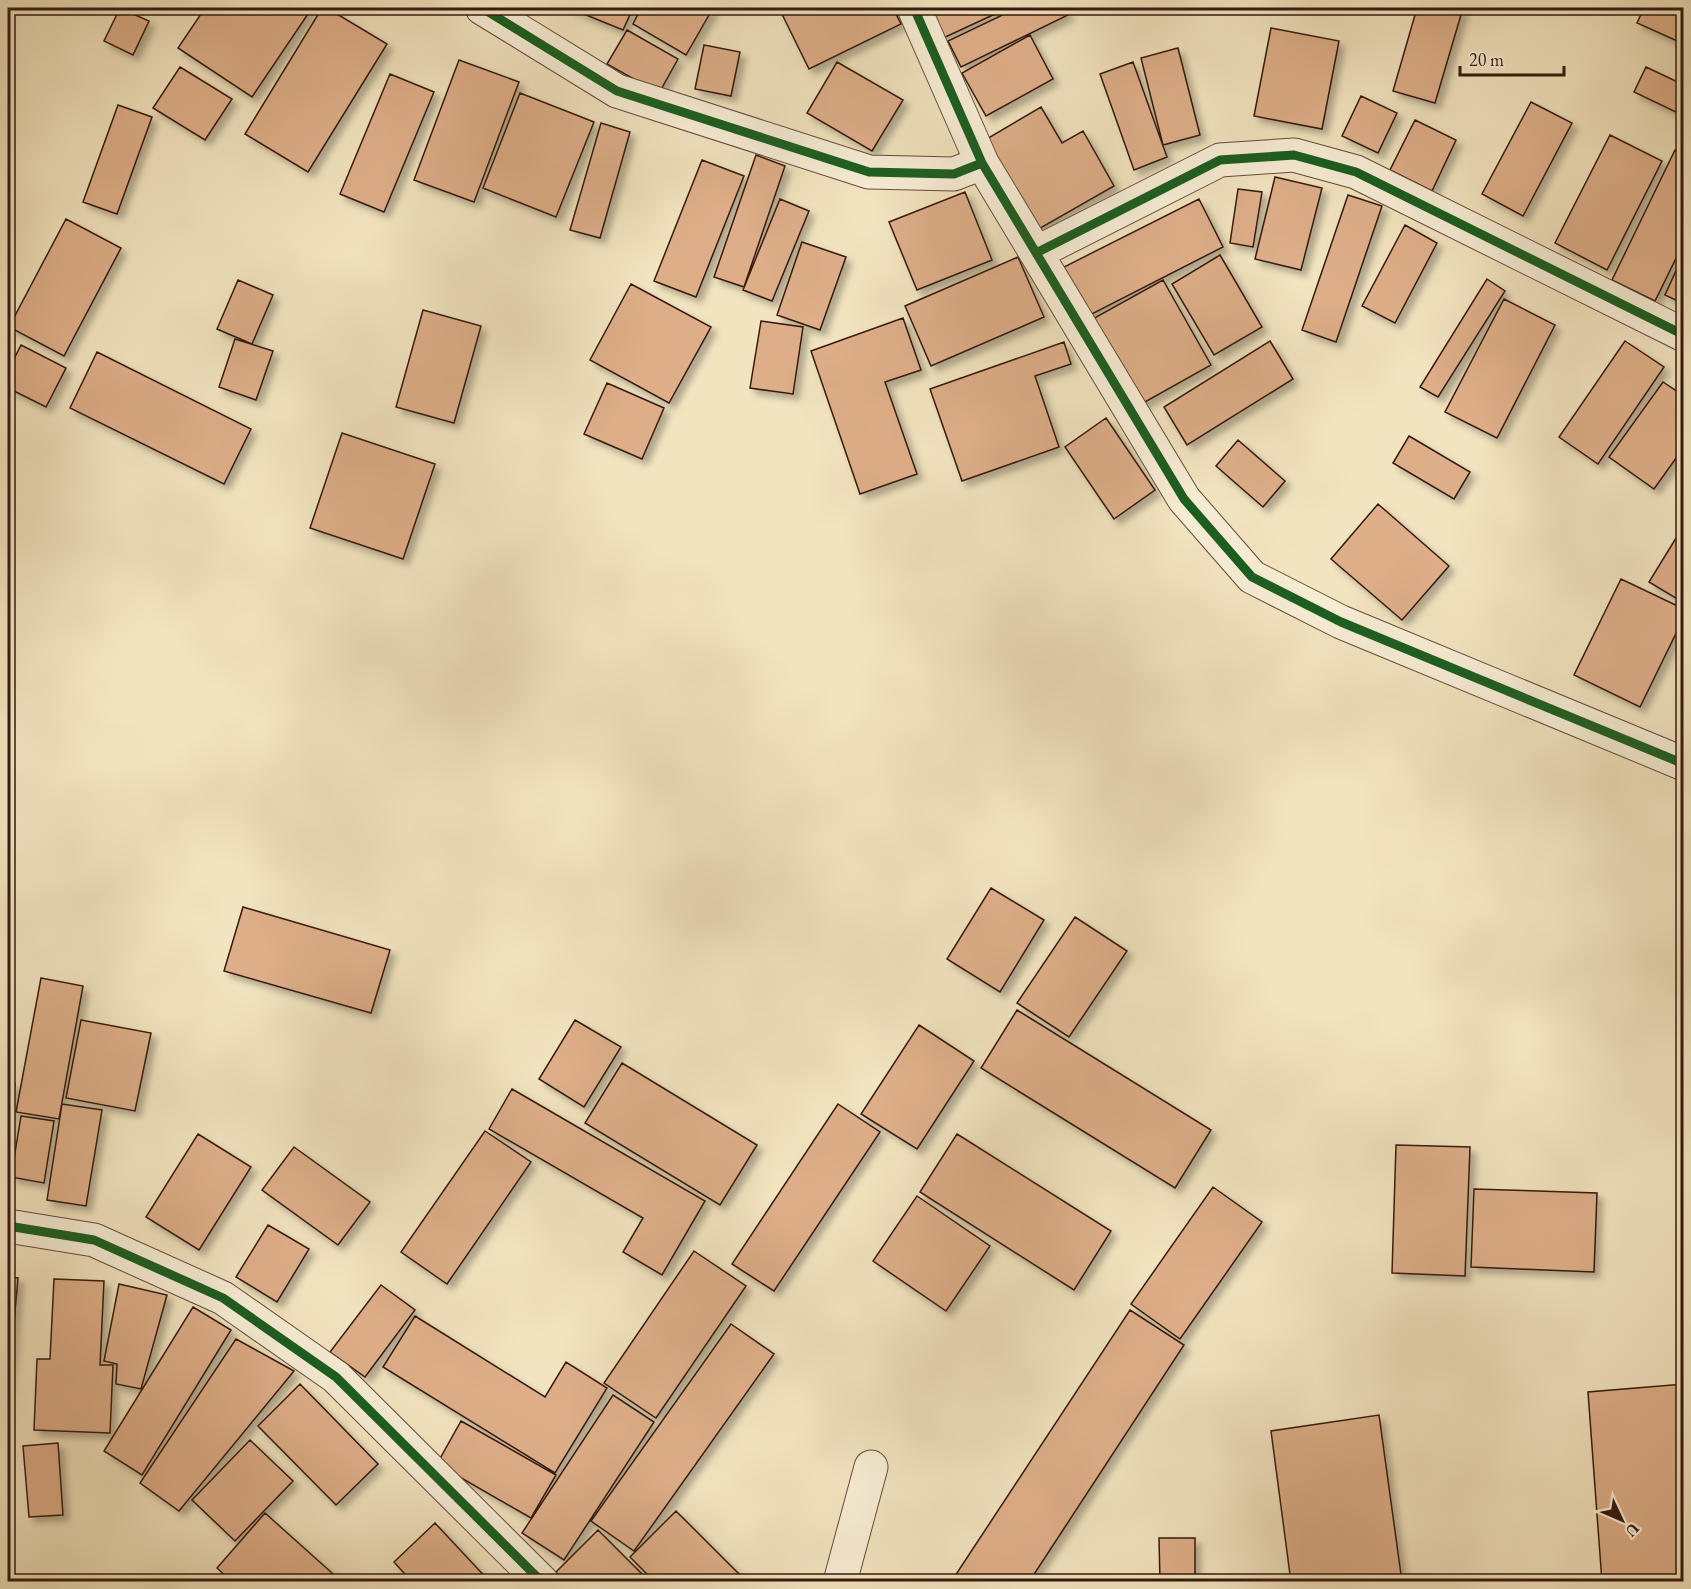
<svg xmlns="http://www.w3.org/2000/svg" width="1691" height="1589" font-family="'EB Garamond',serif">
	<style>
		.building { fill: #ddae88; stroke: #351a0f; stroke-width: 1.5; filter: url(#shadow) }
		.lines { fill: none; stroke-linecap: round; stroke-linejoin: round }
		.minor-casing { stroke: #644c3b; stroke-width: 35 }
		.minor { stroke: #f7edd5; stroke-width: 33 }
		.cycleway-casing { stroke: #f7edd5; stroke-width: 13 }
		.cycleway { stroke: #1b5e20; stroke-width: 9 }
	</style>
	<defs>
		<filter id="shadow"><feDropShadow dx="5.5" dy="5.5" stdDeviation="3" flood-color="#0004"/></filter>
	</defs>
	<rect width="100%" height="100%" fill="#f2e4bf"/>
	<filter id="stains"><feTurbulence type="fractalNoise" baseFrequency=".00333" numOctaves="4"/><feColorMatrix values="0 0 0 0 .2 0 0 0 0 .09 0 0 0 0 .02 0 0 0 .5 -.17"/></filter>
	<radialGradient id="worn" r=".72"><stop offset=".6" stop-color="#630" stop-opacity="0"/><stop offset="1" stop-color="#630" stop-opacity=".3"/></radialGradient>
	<path class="building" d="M 120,8 L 149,21 L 133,55 L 104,41 Z
		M 205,8 L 312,8 L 252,97 L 178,48 Z
		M 322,8 L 327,8 L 387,44 L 308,172 L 245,134 Z
		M 569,8 L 633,8 L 623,30 Z
		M 641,8 L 713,8 L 686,55 L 633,24 Z
		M 779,8 L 893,8 L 901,24 L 809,69 Z
		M 927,8 L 1008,8 L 941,39 Z
		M 1017,8 L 1064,8 L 1068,15 L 961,67 L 948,41 Z
		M 1417,8 L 1463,8 L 1435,103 L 1393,91 Z
		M 1644,8 L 1684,8 L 1684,44 L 1637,23 Z
		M 1271,28 L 1339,41 L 1322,129 L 1254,116 Z
		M 627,30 L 678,59 L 659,93 L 607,64 Z
		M 1030,35 L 1053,79 L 986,116 L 962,73 Z
		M 704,45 L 740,52 L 731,96 L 695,89 Z
		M 1178,48 L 1200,135 L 1163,145 L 1141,58 Z
		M 459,60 L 519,82 L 474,202 L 414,180 Z
		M 837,62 L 903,100 L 872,151 L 807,113 Z
		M 1133,62 L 1167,157 L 1134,170 L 1100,74 Z
		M 180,67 L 232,99 L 205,140 L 153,108 Z
		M 1646,67 L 1684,85 L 1684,103 L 1678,113 L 1634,92 Z
		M 390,74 L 434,92 L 384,212 L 340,194 Z
		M 520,93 L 594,122 L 556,217 L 483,188 Z
		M 1361,96 L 1397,113 L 1378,153 L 1342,136 Z
		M 1531,102 L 1572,123 L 1523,216 L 1482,194 Z
		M 118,105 L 152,117 L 117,214 L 83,202 Z
		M 1041,107 L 1062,143 L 1083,131 L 1114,186 L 1037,230 L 985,140 Z
		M 1415,120 L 1456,140 L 1432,191 L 1390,170 Z
		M 601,123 L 630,132 L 600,238 L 570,230 Z
		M 1610,135 L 1662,161 L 1607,270 L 1555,243 Z
		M 1675,150 L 1684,154 L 1684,242 L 1655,301 L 1612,280 Z
		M 756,155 L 785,166 L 744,287 L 714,277 Z
		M 702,160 L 744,176 L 696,297 L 654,281 Z
		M 1275,177 L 1322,188 L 1301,270 L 1255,259 Z
		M 1238,189 L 1262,192 L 1253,247 L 1230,243 Z
		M 965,192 L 992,260 L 917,290 L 889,222 Z
		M 1348,195 L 1382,206 L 1336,342 L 1302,330 Z
		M 780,199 L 809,211 L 772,301 L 743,290 Z
		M 1199,199 L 1223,247 L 1084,318 L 1060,269 Z
		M 66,219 L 121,248 L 64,356 L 9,327 Z
		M 1405,225 L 1437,243 L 1395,323 L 1362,306 Z
		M 802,242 L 846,257 L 820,330 L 777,315 Z
		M 1684,253 L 1684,304 L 1665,295 Z
		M 1220,255 L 1262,327 L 1214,355 L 1172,284 Z
		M 1018,257 L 1044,317 L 931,366 L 905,306 Z
		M 1487,279 L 1505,291 L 1438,397 L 1420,387 Z
		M 238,280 L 273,295 L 252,344 L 217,329 Z
		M 1163,280 L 1211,365 L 1136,407 L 1089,321 Z
		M 631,284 L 711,327 L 669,403 L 590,360 Z
		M 1504,299 L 1555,325 L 1497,438 L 1445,412 Z
		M 423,310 L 481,326 L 454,423 L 396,407 Z
		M 903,318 L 921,370 L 885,382 L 917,474 L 860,494 L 811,351 Z
		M 761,321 L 803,327 L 793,394 L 750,388 Z
		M 235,339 L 273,351 L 256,400 L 219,387 Z
		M 1270,341 L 1293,379 L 1187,445 L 1164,407 Z
		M 1625,341 L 1664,367 L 1598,464 L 1559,437 Z
		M 1064,342 L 1071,364 L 1035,376 L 1059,447 L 962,481 L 930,389 Z
		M 21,345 L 66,368 L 46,407 L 8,388 L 8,371 Z
		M 97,352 L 251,429 L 224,484 L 70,408 Z
		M 1663,382 L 1684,396 L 1684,447 L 1654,489 L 1609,457 Z
		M 607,383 L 664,408 L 642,459 L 584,434 Z
		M 1106,418 L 1155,490 L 1114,519 L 1065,447 Z
		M 342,433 L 435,464 L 403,559 L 310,528 Z
		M 1409,436 L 1470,472 L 1454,499 L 1393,463 Z
		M 1238,440 L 1285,481 L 1263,507 L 1216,466 Z
		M 1378,504 L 1449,566 L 1402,620 L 1331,559 Z
		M 1684,525 L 1684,603 L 1649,582 Z
		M 1621,579 L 1684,609 L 1684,617 L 1640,707 L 1574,675 Z
		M 991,888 L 1044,920 L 1000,992 L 947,959 Z
		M 243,907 L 390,950 L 371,1013 L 224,971 Z
		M 1075,917 L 1127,951 L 1069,1037 L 1017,1003 Z
		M 41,978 L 83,986 L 59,1119 L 16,1112 Z
		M 1017,1010 L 1211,1130 L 1175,1188 L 981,1068 Z
		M 81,1020 L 151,1033 L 135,1111 L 66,1098 Z
		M 575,1020 L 621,1047 L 584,1107 L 539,1079 Z
		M 919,1025 L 974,1061 L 917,1149 L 861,1114 Z
		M 622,1063 L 757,1145 L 720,1205 L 585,1123 Z
		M 8,1083 L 15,1084 L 8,1161 Z
		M 512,1089 L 705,1201 L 662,1275 L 623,1252 L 643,1218 L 489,1129 Z
		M 62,1104 L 102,1110 L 86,1206 L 47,1200 Z
		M 838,1104 L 880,1132 L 774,1291 L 732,1264 Z
		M 21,1116 L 54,1121 L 44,1183 L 11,1177 Z
		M 485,1131 L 531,1162 L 447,1284 L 401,1252 Z
		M 198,1134 L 251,1167 L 199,1250 L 146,1217 Z
		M 957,1134 L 1111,1231 L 1074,1290 L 920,1192 Z
		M 1396,1145 L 1470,1147 L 1465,1276 L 1392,1273 Z
		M 294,1147 L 370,1202 L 338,1245 L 262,1190 Z
		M 1213,1187 L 1262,1222 L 1180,1339 L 1131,1304 Z
		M 1474,1189 L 1597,1193 L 1594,1272 L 1471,1267 Z
		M 917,1196 L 990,1246 L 946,1311 L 873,1261 Z
		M 268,1225 L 309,1249 L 277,1302 L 236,1277 Z
		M 694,1251 L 746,1286 L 656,1418 L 604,1383 Z
		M 8,1277 L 18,1278 L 8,1390 Z
		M 54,1279 L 104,1281 L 100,1365 L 113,1365 L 110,1433 L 34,1430 L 37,1359 L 50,1359 Z
		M 119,1284 L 167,1295 L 141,1389 L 116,1384 L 117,1364 L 104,1361 Z
		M 381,1285 L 415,1310 L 365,1377 L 330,1352 Z
		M 193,1307 L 231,1330 L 142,1475 L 104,1451 Z
		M 1130,1310 L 1184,1345 L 1029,1582 L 951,1582 Z
		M 415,1316 L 545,1397 L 566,1362 L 607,1388 L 555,1473 L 383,1367 Z
		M 731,1324 L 774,1354 L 634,1551 L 591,1521 Z
		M 236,1339 L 294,1371 L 179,1511 L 140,1483 Z
		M 300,1384 L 378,1464 L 336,1505 L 258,1426 Z
		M 1684,1384 L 1684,1582 L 1602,1582 L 1588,1392 Z
		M 613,1395 L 654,1422 L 564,1560 L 522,1533 Z
		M 1379,1415 L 1402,1582 L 1291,1582 L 1271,1431 Z
		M 461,1421 L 556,1475 L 531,1518 L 437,1464 Z
		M 250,1440 L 293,1481 L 235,1541 L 192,1500 Z
		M 58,1443 L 63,1515 L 29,1517 L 23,1446 Z
		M 676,1511 L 747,1582 L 655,1582 L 630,1557 Z
		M 265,1513 L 342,1582 L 232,1582 L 217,1568 Z
		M 435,1523 L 490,1582 L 412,1582 L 394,1562 Z
		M 598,1530 L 650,1582 L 565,1582 L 556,1572 Z
		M 1159,1538 L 1195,1538 L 1195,1582 L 1160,1582 Z"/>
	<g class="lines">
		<defs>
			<path id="minor" d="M 482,8 L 617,91 L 869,172 L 954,174 L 982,163
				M 914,8 L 982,163 L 1184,499 L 1252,577 L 1341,622 L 1684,764
				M 1036,253 L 1220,160 L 1294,155 L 1356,172 L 1684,335
				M 8,1226 L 94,1240 L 223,1298 L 336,1377 L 542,1582
				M 840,1582 L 871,1467"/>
		</defs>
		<use href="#minor" class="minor-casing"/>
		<use href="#minor" class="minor"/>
		<defs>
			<path id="cycleway" d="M 482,8 L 617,91 L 869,172 L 954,174 L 982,163
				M 914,8 L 982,163 L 1184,499 L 1252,577 L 1341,622 L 1684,764
				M 1036,253 L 1220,160 L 1294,155 L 1356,172 L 1684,335
				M 8,1226 L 94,1240 L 223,1298 L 336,1377 L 542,1582"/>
		</defs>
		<use href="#cycleway" class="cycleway-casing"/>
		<use href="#cycleway" class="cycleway"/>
	</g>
	<rect width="1691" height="1589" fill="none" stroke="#f2e4bf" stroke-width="30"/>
	<rect x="9" y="9" width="1673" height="1571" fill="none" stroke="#351a0f" stroke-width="3"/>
	<rect x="15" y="15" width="1661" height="1559" fill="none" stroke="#351a0f" stroke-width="1.5"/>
	<g transform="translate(1622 1520) rotate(134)" stroke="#f7edd5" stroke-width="4.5" paint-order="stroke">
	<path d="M0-4.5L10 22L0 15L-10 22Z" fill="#351a0f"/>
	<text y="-9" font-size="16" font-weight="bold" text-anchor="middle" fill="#351a0f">U</text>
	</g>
	<path d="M1460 66v9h104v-9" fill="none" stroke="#351a0f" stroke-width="3"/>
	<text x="1469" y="66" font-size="18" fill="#351a0f" stroke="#f7edd5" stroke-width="4.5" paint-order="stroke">20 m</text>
	<rect width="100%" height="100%" filter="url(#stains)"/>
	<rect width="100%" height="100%" fill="url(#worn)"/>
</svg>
